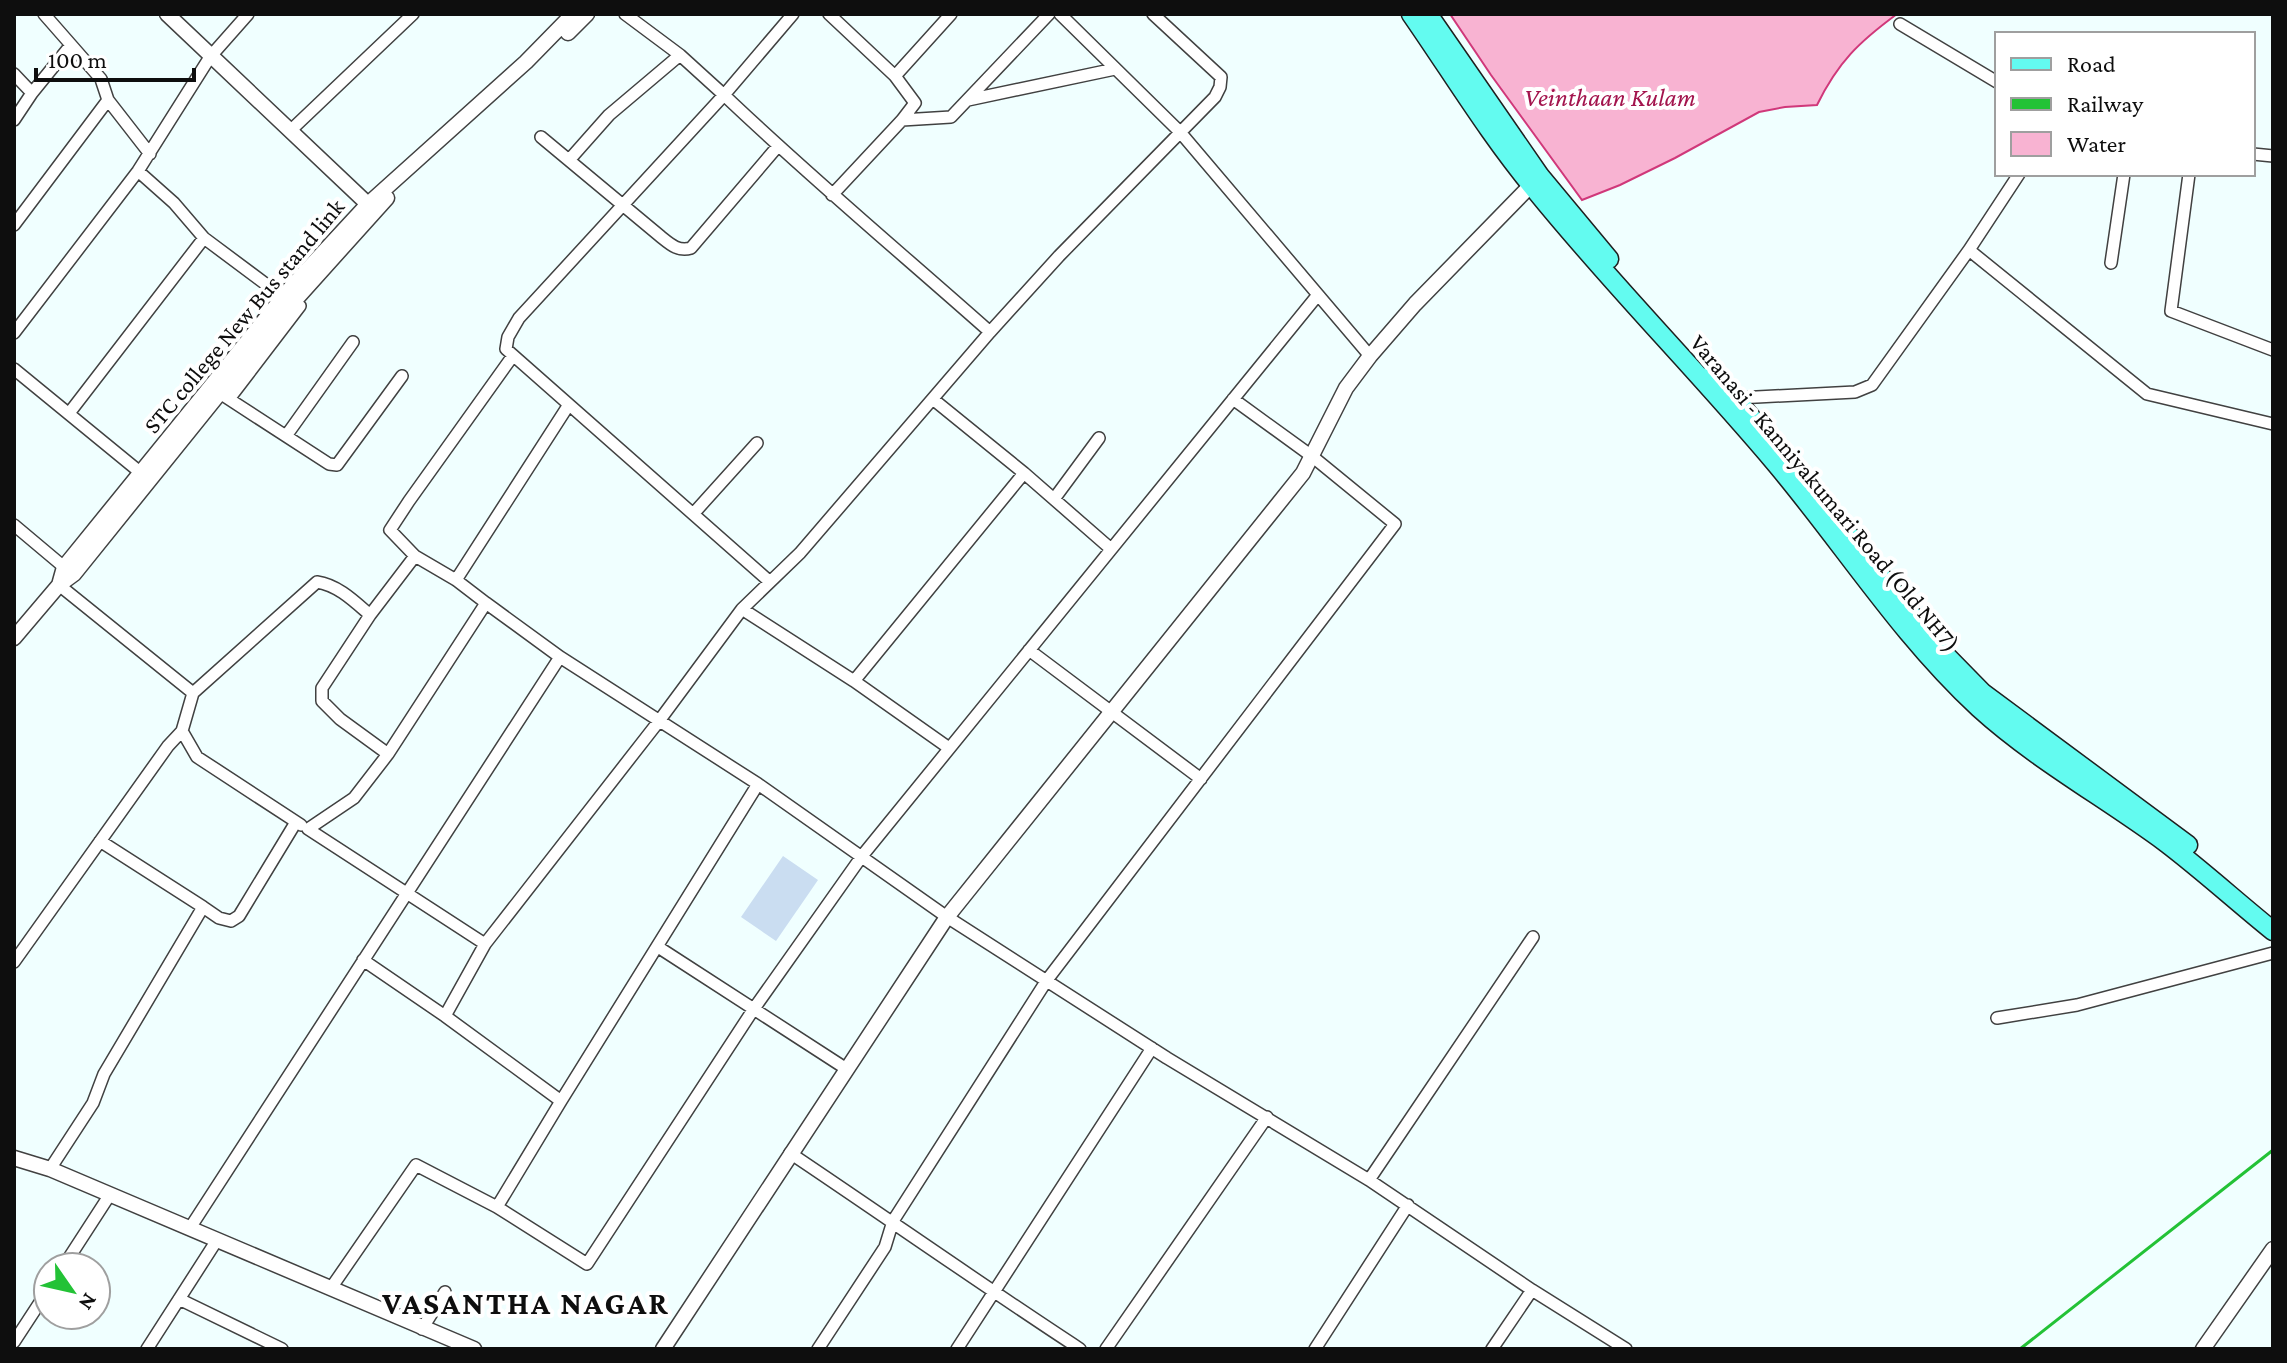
<svg xmlns="http://www.w3.org/2000/svg" width="2287" height="1363" font-family="'Crimson Pro',serif">
	<style>
		.pitch { fill: #caddf1 }
		.water { fill: #f8b3d2; stroke: #d0387a; stroke-width: 2 }
		.lines { fill: none; stroke-linecap: round; stroke-linejoin: round }
		.minor-casing { stroke: #414141; stroke-width: 14 }
		.tertiary-casing { stroke: #414141; stroke-width: 17 }
		.primary-casing { stroke: #1f1f1f; stroke-width: 21 }
		.minor { stroke: #fff; stroke-width: 11 }
		.tertiary { stroke: #fff; stroke-width: 14 }
		.primary { stroke: #63fbf0; stroke-width: 18 }
		.rail { stroke: #23c236; stroke-width: 3 }
		.labels { text-anchor: middle; stroke-width: 8; stroke-linejoin: round; paint-order: stroke }
		.street-label { font-size: 24px; fill: #0e0e0e; stroke: #fff }
		.water-label { font-size: 26px; font-style: italic; fill: #a3144d; stroke: #fff }
		.district-label { font-size: 32px; font-weight: bold; letter-spacing: 2px; fill: #0e0e0e; stroke: #fff }
	</style>
	<rect width="100%" height="100%" fill="#f0ffff"/>
	<path class="pitch" d="M 783,856 L 818,880 L 776,941 L 741,917 Z"/>
	<path class="water" d="M 1450,14 L 1897,14 C 1859,42 1838,62 1817,105 L 1785,107 L 1759,112 L 1675,158 L 1620,185 L 1582,200 L 1491,75 Z"/>
	<g class="lines">
		<defs>
			<path id="minor" d="M 44,14 L 101,79 L 108,100 L 150,154
				M 625,14 L 680,55 L 724,95 L 793,14
				M 829,14 L 895,76 L 915,103 L 902,120 L 832,195
				M 1060,14 L 1180,132 L 1370,356
				M 1900,24 L 1997,82
				M 14,74 L 32,93 L 14,120
				M 895,76 L 951,14
				M 32,93 L 71,45
				M 968,100 L 1115,69
				M 902,120 L 951,117 L 1049,14
				M 290,131 L 413,14
				M 541,137 L 660,236 C 670,244 678,252 691,248 L 778,146
				M 2253,154 L 2273,156
				M 570,159 L 609,115 L 680,55
				M 138,171 L 174,203 L 204,238 L 283,297
				M 2019,174 L 1969,250 L 2147,394 L 2273,424
				M 2189,174 L 2171,311 L 2273,350
				M 14,225 L 108,100
				M 2111,263 L 2124,174
				M 990,332 L 1059,256 L 1215,97 L 1220,87 L 1221,77 L 1153,14
				M 14,333 L 138,171 L 210,57 L 248,14
				M 14,369 L 141,473
				M 215,390 L 329,464 L 337,465 L 402,376
				M 229,399 L 300,306
				M 934,400 L 1024,473 L 1111,549
				M 1733,401 L 1738,398 L 1855,392 L 1872,385 L 1969,250
				M 70,412 L 204,238
				M 286,436 L 353,342
				M 1054,499 L 1099,438
				M 694,513 L 757,443
				M 14,525 L 64,567
				M 456,580 L 568,406
				M 59,585 L 193,693 L 182,731 L 197,757 L 301,825
				M 486,603 L 456,580 L 415,556 L 390,530 L 409,501 L 512,357
				M 742,609 L 854,681 L 949,748
				M 370,615 L 415,556
				M 1029,650 L 1201,779
				M 560,657 L 486,603 L 388,754 L 354,798 L 308,829 L 485,944 L 659,721 L 742,609 L 800,553 L 990,332 C 901,253 810,177 724,95 L 519,318 L 508,337 L 506,349 L 769,581
				M 854,681 L 1024,473
				M 193,693 L 317,582 C 338,585 355,602 370,615 L 322,688 L 322,701 L 340,719 L 388,754
				M 100,841 L 203,907
				M 658,947 L 845,1068
				M 363,960 L 445,1016 L 561,1101
				M 14,962 L 168,746 L 182,731
				M 445,1016 L 485,944
				M 1997,1018 L 2077,1005 L 2273,953
				M 790,1153 C 887,1218 982,1285 1080,1349
				M 50,1169 L 93,1103 L 104,1074 L 203,907 L 219,918 L 231,921 L 239,916 L 296,822
				M 1369,1180 L 1533,937
				M 497,1207 L 561,1101 L 758,784
				M 190,1228 L 560,657 L 758,784 L 947,917 L 1167,1058 L 1369,1180 L 1532,1290 L 1626,1349
				M 63,1267 L 109,1196
				M 331,1288 L 416,1165 L 497,1207 L 587,1264 L 753,1010 L 862,856 L 1317,296
				M 179,1299 L 282,1349
				M 422,1329 L 445,1292
				M 14,1342 L 48,1290
				M 147,1349 L 217,1240
				M 818,1349 L 885,1247 L 893,1221 L 1047,980 L 1395,524 L 1313,457 L 1233,399
				M 957,1349 L 1152,1048
				M 1106,1349 L 1267,1117
				M 1315,1349 L 1408,1205
				M 1492,1349 L 1532,1290"/>
			<path id="tertiary" d="M 167,14 L 373,209
				M 568,33 L 587,14
				M 59,585 L 74,574 L 289,307 L 387,198
				M 14,638 L 59,585 L 64,567 L 292,286 L 367,205 L 526,62 L 573,14
				M 14,1158 L 50,1169 L 474,1349
				M 663,1349 L 947,917 L 1303,473 L 1346,388 L 1370,356 L 1415,304 L 1536,180
				M 2203,1349 L 2273,1249"/>
			<path id="primary" d="M 1411,14 C 1452,73 1490,136 1536,191 C 1612,285 1698,371 1776,464 C 1844,545 1901,636 1979,708 C 2035,759 2104,797 2165,842 C 2202,870 2237,902 2273,931
				M 1428,14 L 1540,176 L 1609,259
				M 1713,372 L 1834,516 L 1933,642 L 1983,693 L 2188,845"/>
		</defs>
		<use href="#minor" class="minor-casing"/>
		<use href="#tertiary" class="tertiary-casing"/>
		<use href="#primary" class="primary-casing"/>
		<use href="#minor" class="minor"/>
		<use href="#tertiary" class="tertiary"/>
		<use href="#primary" class="primary"/>
		<path class="rail" d="M 2020,1349 L 2273,1150"/>
	</g>
	<g class="labels">
		<g class="street-label">
			<text transform="translate(244 316) rotate(-50)" y="8">STC college New Bus stand link</text>
			<text transform="translate(1825 493) rotate(50)" y="8">Varanasi - Kanniyakumari Road (Old NH7)</text>
		</g>
		<g class="water-label">
			<text x="1610" y="106">Veinthaan Kulam</text>
		</g>
		<g class="district-label">
			<text x="526" y="1314">VASANTHA NAGAR</text>
		</g>
	</g>
	<rect width="2287" height="1363" fill="none" stroke="#0e0e0e" stroke-width="32"/>
	<rect x="1995" y="32" width="260" height="144" fill="#ffffff" stroke="#9f9f9f" stroke-width="2"/>
	<rect x="2011" y="58" width="40" height="12" fill="#63fbf0" stroke="#9f9f9f" stroke-width="2"/>
	<text x="2067" y="72" font-size="24" fill="#0e0e0e">Road</text>
	<rect x="2011" y="98" width="40" height="12" fill="#23c236" stroke="#9f9f9f" stroke-width="2"/>
	<text x="2067" y="112" font-size="24" fill="#0e0e0e">Railway</text>
	<rect x="2011" y="132" width="40" height="24" fill="#f8b3d2" stroke="#9f9f9f" stroke-width="2"/>
	<text x="2067" y="152" font-size="24" fill="#0e0e0e">Water</text>
	<g transform="translate(72 1291) rotate(124)"><circle r="38" fill="#ffffff" stroke="#9f9f9f" stroke-width="2"/>
	<path d="M0-6L14 30L0 20L-14 30Z" fill="#23c236"/>
	<text y="-12" font-size="22" font-weight="bold" text-anchor="middle" fill="#0e0e0e">N</text>
	</g>
	<path d="M36 68v12h158v-12" fill="none" stroke="#0e0e0e" stroke-width="4"/>
	<text x="48" y="68" font-size="24" fill="#0e0e0e" stroke="#ffffff" stroke-width="6" paint-order="stroke">100 m</text>
</svg>
